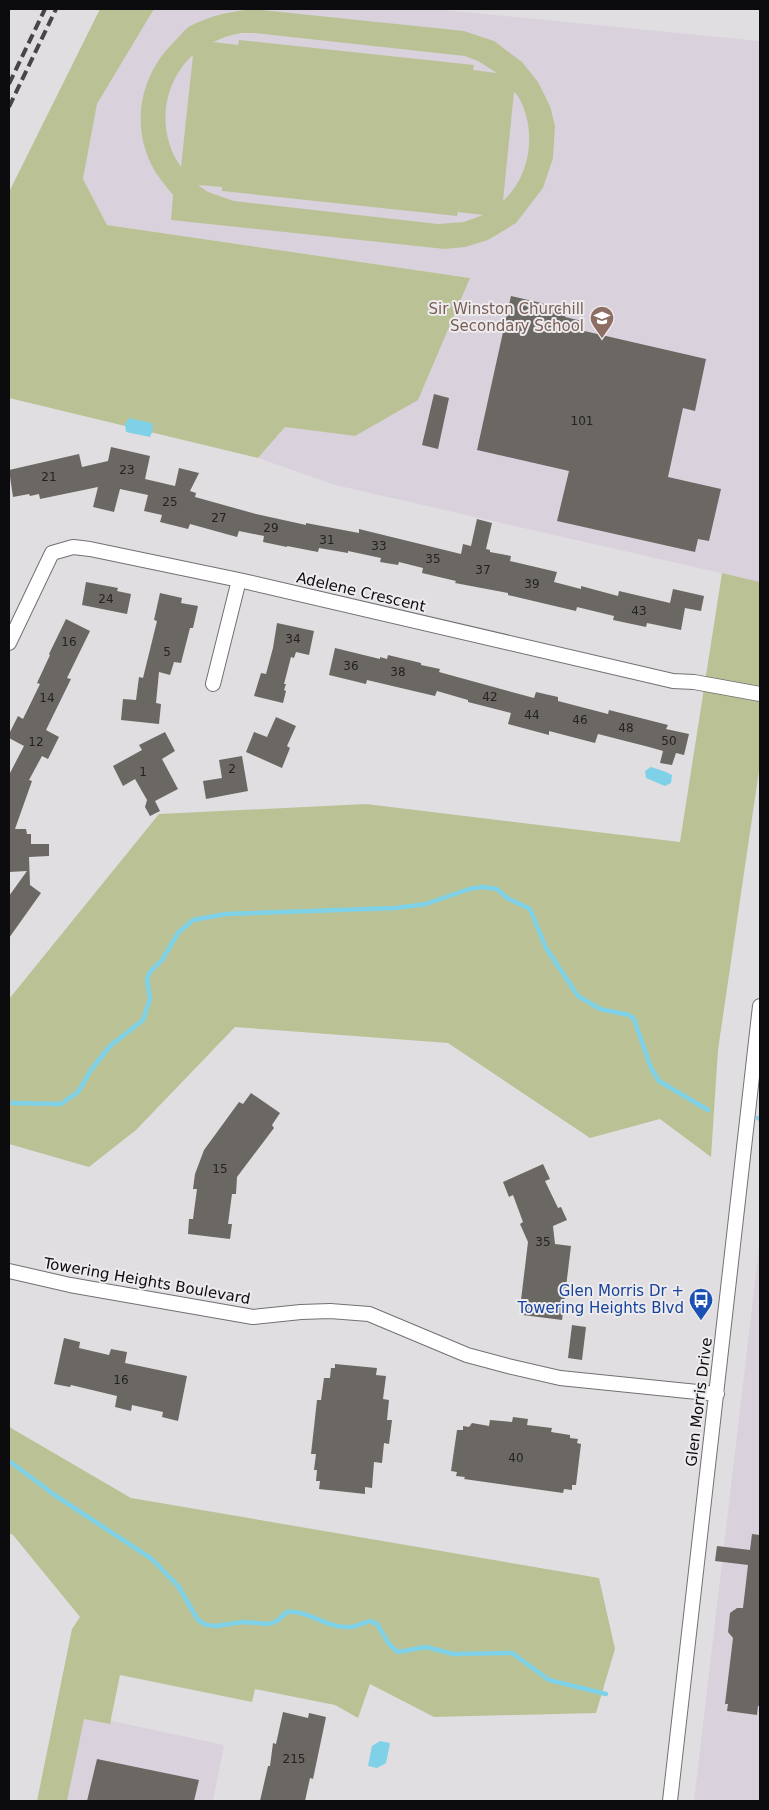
<svg xmlns="http://www.w3.org/2000/svg" width="769" height="1810" font-family="'DejaVu Sans',sans-serif">
	<style>
		.built { fill: #d9d2dd }
		.green { fill: #bac295; fill-rule: evenodd }
		.water { fill: #7ed1e6 }
		.lines { fill: none; stroke-linecap: round; stroke-linejoin: round }
		.stream { stroke: #7ed1e6; stroke-width: 4.5 }
		.building { fill: #6b6763 }
		.street-casing { stroke: #737074; stroke-width: 16 }
		.street { stroke: #fff; stroke-width: 14 }
		.rail { stroke: #474548; stroke-width: 4; stroke-dasharray: 10 5; stroke-linecap: butt }
		.labels { text-anchor: middle; stroke-width: 4; stroke-linejoin: round; paint-order: stroke }
		.number-label { font-size: 12px; fill: #242222 }
		.education-label { font-size: 15px; fill: #785e54; stroke: #eeebef; text-anchor: end }
		.street-label { font-size: 15px; fill: #0c0b0d; stroke: #eeebef }
		.transit-label { font-size: 15px; fill: #164399; stroke: #eeebef; text-anchor: end }
	</style>
	<rect width="100%" height="100%" fill="#e1dee2"/>
	<path class="built" d="M 154,9 L 435,9 L 760,41 L 760,582 L 335,485 L 258,458 L 285,427 L 355,436 L 470,278 L 107,225 L 83,179 L 97,104 Z
		M 760,1239 L 760,1801 L 694,1801 Z
		M 61,1710 L 224,1745 L 213,1801 L 42,1801 Z"/>
	<path class="green" d="M 100,9 L 154,9 L 97,104 L 83,179 L 107,225 L 470,278 L 418,400 L 355,436 L 285,427 L 258,458 L 9,398 L 9,192 Z
		M 252,9 L 464,31 L 494,41 L 522,62 L 538,82 L 550,106 L 555,126 L 553,158 L 543,188 L 516,223 L 488,240 L 465,247 L 445,249 L 171,220 L 173,195 C 166,186 156,175 151,164 C 131,122 141,74 174,42 C 179,37 184,30 190,26 C 212,15 229,12 252,9 ZM 241,33 L 254,33 L 465,56 L 478,61 L 497,73 L 473,70 L 474,65 L 239,40 L 238,45 L 213,42 L 228,36 ZM 193,55 L 181,167 C 156,132 162,83 193,55 ZM 514,92 C 519,96 523,105 525,112 C 535,143 527,179 503,201 ZM 198,185 L 222,187 L 222,191 L 457,216 L 458,212 L 483,215 L 464,222 L 438,224 L 234,201 L 208,192 Z
		M 722,573 L 760,582 L 760,764 L 718,1050 L 711,1157 L 660,1119 L 590,1138 L 448,1043 L 235,1027 L 136,1130 L 89,1167 L 9,1144 L 9,999 L 159,814 L 366,804 L 680,842 Z
		M 9,1425 L 11,1428 L 131,1498 L 599,1578 L 615,1649 L 596,1713 L 434,1717 L 370,1684 L 358,1718 L 335,1705 L 255,1689 L 252,1702 L 120,1675 L 110,1724 L 84,1719 L 67,1801 L 37,1801 L 72,1629 L 80,1617 L 13,1535 L 9,1533 Z"/>
	<path class="water" d="M 129,418 L 152,423 L 153,430 L 150,437 L 126,432 L 125,424 Z
		M 651,767 L 666,772 L 672,775 L 671,783 L 665,786 L 646,778 L 645,771 Z
		M 380,1741 L 390,1743 L 386,1763 L 377,1768 L 368,1766 L 372,1746 Z"/>
	<g class="lines">
		<path class="stream" d="M 9,1103 L 61,1104 L 78,1092 L 91,1070 L 110,1046 L 143,1020 L 150,999 L 147,979 L 150,972 L 162,960 L 178,933 L 193,920 L 226,914 L 395,908 L 426,904 L 469,889 L 483,887 L 497,889 L 507,898 L 530,909 L 546,948 L 578,996 L 600,1009 L 629,1015 L 634,1019 L 651,1068 L 659,1081 L 708,1110
			M 758,1118 L 760,1119
			M 9,1461 L 56,1496 L 152,1559 L 178,1586 L 198,1620 L 206,1625 L 216,1626 L 243,1622 L 269,1624 L 277,1621 L 287,1612 C 309,1610 326,1628 348,1627 C 355,1627 363,1623 370,1621 L 377,1624 L 389,1644 L 398,1652 L 426,1647 L 453,1654 L 512,1653 L 549,1680 L 606,1694"/>
	</g>
	<path class="building" d="M 511,296 L 567,309 L 565,317 L 582,321 L 580,330 L 706,359 L 695,411 L 683,408 L 668,477 L 721,489 L 709,541 L 698,539 L 695,552 L 557,521 L 569,471 L 477,450 Z
		M 434,394 L 449,398 L 438,449 L 422,445 Z
		M 111,447 L 150,456 L 145,479 L 175,486 L 179,468 L 199,473 L 190,491 L 196,493 L 195,497 L 256,514 L 306,525 L 306,523 L 359,533 L 359,529 L 461,554 L 463,544 L 471,546 L 477,519 L 492,523 L 486,549 L 490,550 L 490,552 L 511,556 L 510,561 L 557,572 L 554,582 L 581,589 L 581,586 L 618,596 L 619,591 L 670,603 L 673,589 L 704,596 L 701,611 L 685,608 L 681,630 L 647,623 L 646,627 L 613,620 L 614,616 L 577,607 L 576,611 L 508,595 L 508,593 L 455,583 L 456,581 L 422,573 L 423,568 L 399,562 L 398,565 L 380,562 L 381,558 L 348,551 L 348,553 L 319,548 L 318,552 L 287,546 L 287,547 L 263,542 L 264,536 L 239,531 L 237,537 L 190,524 L 188,529 L 160,522 L 162,515 L 144,511 L 148,495 L 120,489 L 114,512 L 93,507 L 98,487 L 40,499 L 39,494 L 30,496 L 29,494 L 13,497 L 9,470 L 79,454 L 82,467 L 108,461 Z
		M 86,582 L 118,588 L 117,591 L 131,594 L 127,614 L 82,605 Z
		M 160,593 L 182,598 L 181,603 L 198,606 L 193,628 L 190,628 L 181,663 L 174,662 L 170,675 L 159,672 L 156,703 L 161,704 L 159,724 L 121,720 L 123,699 L 136,700 L 139,677 L 143,678 L 157,621 L 154,620 Z
		M 66,619 L 90,631 L 67,678 L 71,679 L 46,730 L 59,737 L 48,759 L 42,756 L 29,780 L 32,781 L 15,829 L 26,829 L 27,834 L 31,834 L 31,844 L 49,844 L 49,856 L 29,857 L 30,885 L 41,893 L 9,938 L 9,896 L 27,871 L 9,872 L 9,775 L 24,746 L 9,738 L 9,734 L 18,716 L 23,719 L 40,684 L 37,683 L 50,655 L 49,654 Z
		M 277,623 L 314,631 L 309,655 L 296,652 L 294,658 L 291,657 L 284,684 L 286,684 L 284,690 L 286,691 L 283,703 L 254,696 L 261,673 L 266,674 L 273,648 Z
		M 335,648 L 380,659 L 380,657 L 387,659 L 388,655 L 421,663 L 421,665 L 440,669 L 439,672 L 534,698 L 536,692 L 558,697 L 558,701 L 608,714 L 609,710 L 668,725 L 666,729 L 689,734 L 684,755 L 676,753 L 672,765 L 660,763 L 663,751 L 649,747 L 598,734 L 595,743 L 549,731 L 549,735 L 508,724 L 511,713 L 468,702 L 468,700 L 437,691 L 435,696 L 367,680 L 366,684 L 329,675 Z
		M 276,717 L 296,726 L 287,746 L 290,748 L 282,768 L 246,752 L 254,732 L 267,737 Z
		M 165,732 L 175,751 L 162,759 L 178,789 L 155,801 L 160,811 L 150,816 L 145,807 L 147,800 L 135,779 L 123,786 L 113,766 L 142,750 L 139,745 Z
		M 242,756 L 248,791 L 206,799 L 203,781 L 222,778 L 219,760 Z
		M 251,1093 L 280,1113 L 272,1125 L 274,1128 L 237,1177 L 236,1194 L 232,1194 L 228,1224 L 232,1224 L 230,1239 L 188,1234 L 189,1219 L 193,1219 L 197,1189 L 193,1189 L 195,1174 L 204,1150 L 239,1102 L 243,1104 Z
		M 543,1164 L 550,1179 L 545,1181 L 558,1208 L 561,1207 L 567,1220 L 553,1226 L 555,1244 L 571,1246 L 562,1320 L 523,1315 L 525,1301 L 521,1300 L 528,1242 L 520,1224 L 523,1222 L 513,1195 L 509,1197 L 503,1182 Z
		M 572,1325 L 586,1327 L 582,1360 L 568,1358 Z
		M 64,1338 L 80,1342 L 79,1348 L 109,1355 L 111,1349 L 127,1352 L 125,1363 L 187,1376 L 178,1421 L 162,1417 L 163,1412 L 132,1405 L 131,1411 L 115,1407 L 117,1396 L 71,1385 L 70,1387 L 54,1384 Z
		M 335,1364 L 377,1368 L 376,1375 L 386,1376 L 383,1399 L 389,1400 L 387,1420 L 392,1420 L 389,1444 L 384,1443 L 382,1463 L 374,1462 L 372,1488 L 365,1487 L 365,1494 L 319,1489 L 320,1481 L 316,1481 L 317,1470 L 314,1470 L 316,1454 L 311,1454 L 317,1400 L 321,1400 L 324,1378 L 330,1378 L 331,1368 L 335,1368 Z
		M 513,1417 L 528,1419 L 527,1425 L 552,1428 L 551,1432 L 570,1435 L 570,1438 L 578,1439 L 577,1443 L 581,1444 L 576,1485 L 572,1485 L 572,1490 L 564,1489 L 563,1493 L 464,1479 L 465,1477 L 456,1476 L 457,1472 L 451,1471 L 457,1430 L 463,1430 L 463,1426 L 469,1427 L 472,1423 L 489,1426 L 490,1420 L 512,1422 Z
		M 752,1534 L 760,1535 L 760,1706 L 758,1706 L 757,1715 L 727,1711 L 728,1704 L 725,1704 L 733,1638 L 728,1632 L 730,1613 L 737,1608 L 743,1608 L 748,1565 L 715,1561 L 717,1546 L 750,1550 Z
		M 283,1712 L 308,1718 L 309,1713 L 326,1717 L 313,1779 L 310,1778 L 305,1801 L 260,1801 L 268,1766 L 270,1766 L 273,1743 L 276,1744 Z
		M 97,1759 L 199,1780 L 194,1801 L 87,1801 Z"/>
	<g class="lines">
		<defs>
			<path id="street" d="M 9,643 L 52,553 L 73,547 L 90,549 L 239,580 L 673,681 L 694,682 L 760,694
				M 213,684 L 239,580
				M 9,1271 L 70,1285 L 253,1317 L 301,1312 L 330,1311 L 369,1314 L 467,1355 L 508,1366 L 560,1378 L 717,1394
				M 670,1801 L 760,1006"/>
		</defs>
		<use href="#street" class="street-casing"/>
		<use href="#street" class="street"/>
		<path class="rail" d="M 9,84 L 45,9
			M 9,107 L 56,9"/>
	</g>
	<defs>
		<symbol id="school-pin" viewBox="-11 -11 22 30"><path d="M0 17L-7.5 6A9.5 9.5 0 1 1 7.5 6Z" fill="#8d6e63" stroke="#eeebef"/><path d="M0-5L7-2L0 1L-7-2ZM-4 1L0 2.5L4 1V4Q0 6-4 4Z" fill="#fff"/></symbol>
		<symbol id="bus-pin" viewBox="-11 -11 22 30"><path d="M0 17L-7.5 6A9.5 9.5 0 1 1 7.5 6Z" fill="#1a4fb4" stroke="#eeebef"/><path d="M-5-6H5V4H4V6H2V4H-2V6H-4V4H-5ZM-3.5-4V0h7V-4ZM-3.5 1.2v1.5H-2V1.2ZM2 1.2v1.5H3.5V1.2Z" fill="#fff"/></symbol>
	</defs>
	<g fill-rule="evenodd">
		<use href="#school-pin" x="588" y="304" width="28" height="38"/>
		<use href="#bus-pin" x="687" y="1286" width="28" height="38"/>
	</g>
	<g class="labels">
		<g class="number-label">
			<text x="582" y="425">101</text>
			<text x="127" y="474">23</text>
			<text x="49" y="481">21</text>
			<text x="170" y="506">25</text>
			<text x="219" y="522">27</text>
			<text x="271" y="532">29</text>
			<text x="327" y="544">31</text>
			<text x="379" y="550">33</text>
			<text x="433" y="563">35</text>
			<text x="483" y="574">37</text>
			<text x="532" y="588">39</text>
			<text x="106" y="603">24</text>
			<text x="639" y="615">43</text>
			<text x="293" y="643">34</text>
			<text x="69" y="646">16</text>
			<text x="167" y="656">5</text>
			<text x="351" y="670">36</text>
			<text x="398" y="676">38</text>
			<text x="490" y="701">42</text>
			<text x="47" y="702">14</text>
			<text x="532" y="719">44</text>
			<text x="580" y="724">46</text>
			<text x="626" y="732">48</text>
			<text x="669" y="745">50</text>
			<text x="36" y="746">12</text>
			<text x="232" y="773">2</text>
			<text x="143" y="776">1</text>
			<text x="220" y="1173">15</text>
			<text x="543" y="1246">35</text>
			<text x="121" y="1384">16</text>
			<text x="516" y="1462">40</text>
			<text x="294" y="1763">215</text>
		</g>
		<g class="education-label">
			<text x="584" y="314">Sir Winston Churchill<tspan x="584" dy="17">Secondary School</tspan></text>
		</g>
		<g class="street-label">
			<text transform="translate(361 592) rotate(13)" y="5">Adelene Crescent</text>
			<text transform="translate(147 1281) rotate(10)" y="5">Towering Heights Boulevard</text>
			<text transform="translate(699 1402) rotate(-83)" y="5">Glen Morris Drive</text>
		</g>
		<g class="transit-label">
			<text x="684" y="1296">Glen Morris Dr +<tspan x="684" dy="17">Towering Heights Blvd</tspan></text>
		</g>
	</g>
	<rect width="769" height="1810" fill="none" stroke="#0c0b0d" stroke-width="20"/>
</svg>
